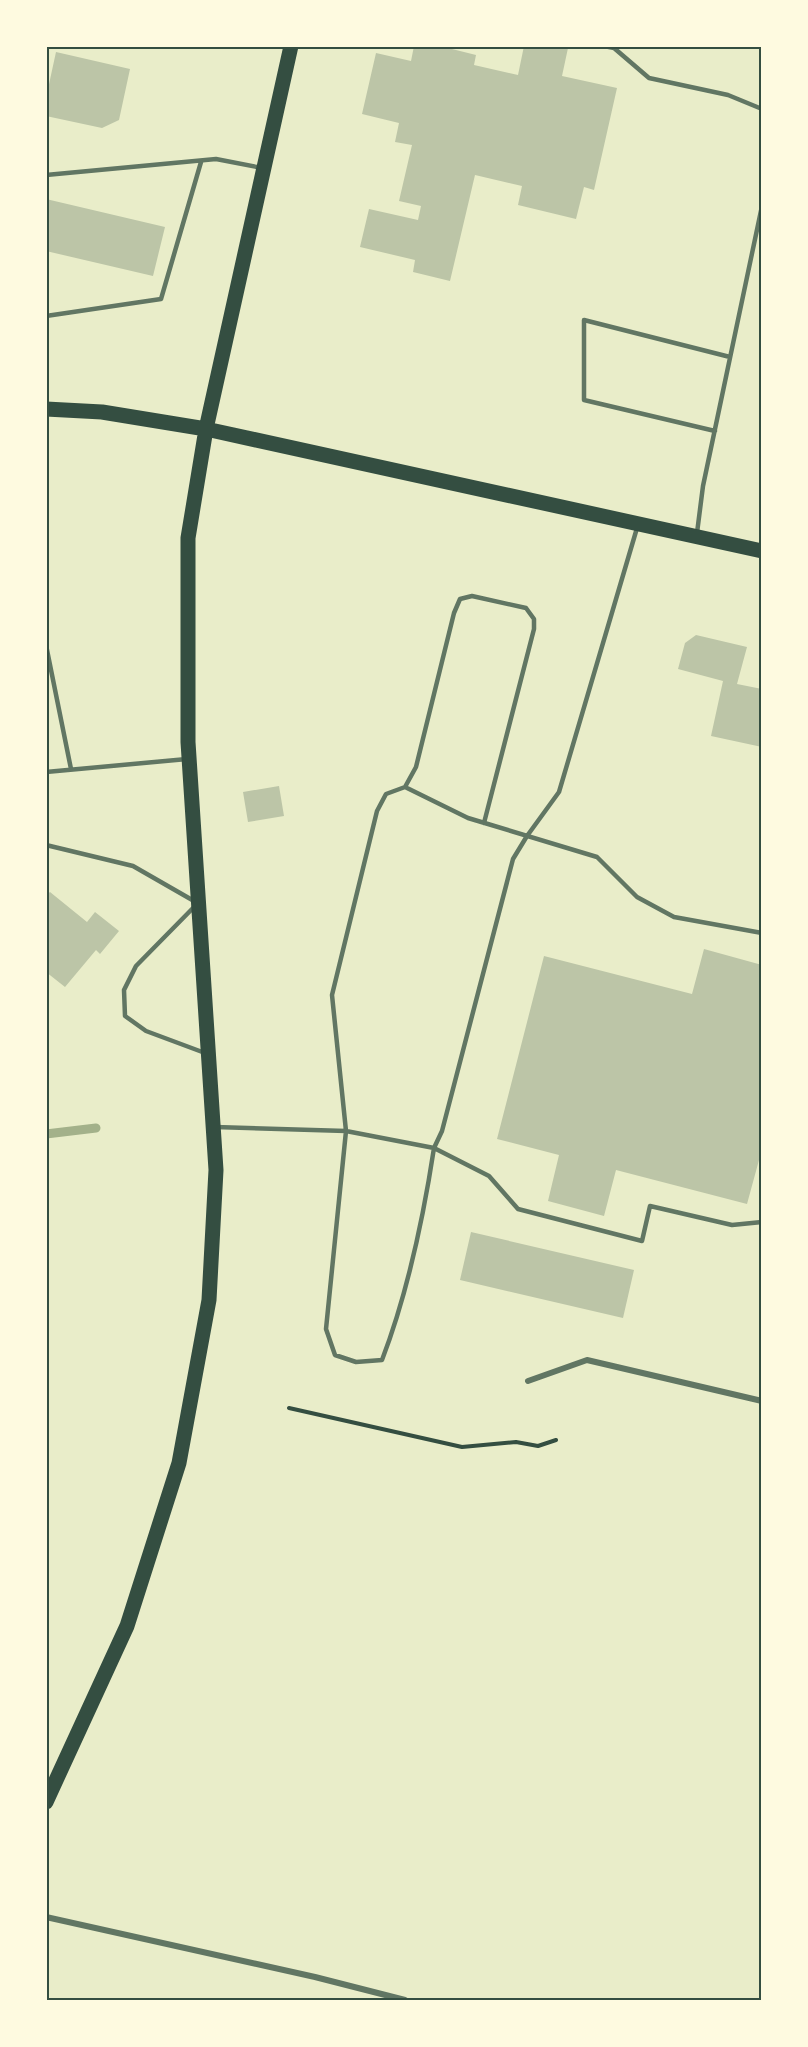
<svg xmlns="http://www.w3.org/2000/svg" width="808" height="2047" font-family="Montserrat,sans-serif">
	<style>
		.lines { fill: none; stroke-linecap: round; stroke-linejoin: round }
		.stream { stroke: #a3b18a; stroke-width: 9 }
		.building { fill: #bcc5a7 }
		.path { stroke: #344e41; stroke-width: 4 }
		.service { stroke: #617663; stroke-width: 4.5 }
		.minor { stroke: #617663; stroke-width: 6 }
		.primary { stroke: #344e41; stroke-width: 15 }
		.neatline { fill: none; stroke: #344e41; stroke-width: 2 }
	</style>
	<rect width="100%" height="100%" fill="#e9edc9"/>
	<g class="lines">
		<path class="stream" d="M 46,1134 L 96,1128"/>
	</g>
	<path class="building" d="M 414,46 L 440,46 L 476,55 L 474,65 L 518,75 L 524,46 L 560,46 L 568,48 L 562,76 L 617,88 L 594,190 L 584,187 L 576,219 L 518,205 L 522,186 L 475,175 L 450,281 L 413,272 L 415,260 L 360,247 L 369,209 L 418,220 L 421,206 L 399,201 L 412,145 L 395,142 L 399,123 L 362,114 L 376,53 L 411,61 Z
		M 56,52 L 130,69 L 119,120 L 102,128 L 46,116 L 46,98 Z
		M 46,199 L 165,227 L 153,276 L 46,251 Z
		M 696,635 L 747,647 L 737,684 L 762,689 L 762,747 L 711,736 L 723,681 L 678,669 L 685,643 Z
		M 279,786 L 284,816 L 248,822 L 243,792 Z
		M 50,892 L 87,922 L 95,912 L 119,931 L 100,954 L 96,950 L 65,987 L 46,972 L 46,895 Z
		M 704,949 L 762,965 L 762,1149 L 747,1204 L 616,1170 L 604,1216 L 548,1201 L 559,1155 L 497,1139 L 544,956 L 692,994 Z
		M 471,1232 L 634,1270 L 623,1318 L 460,1280 Z"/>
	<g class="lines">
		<path class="path" d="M 289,1408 L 462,1447 L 516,1442 L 538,1446 L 556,1440"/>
		<path class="service" d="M 604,46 L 614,48 L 649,78 L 728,95 L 762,109
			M 46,175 L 216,159 L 262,168
			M 46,316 L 161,299 L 201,162
			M 715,431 L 584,400 L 584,320 L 730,357
			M 697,533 L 703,486 L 762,206
			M 46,645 L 71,769
			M 46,772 L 187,759
			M 405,787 L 416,767 L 454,613 L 460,599 L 472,596 L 526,608 L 534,619 L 534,629 L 484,823
			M 46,845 L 133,866 L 194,901
			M 195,906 L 136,966 L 124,990 L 125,1016 L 146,1031 L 205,1053
			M 762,933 L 674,917 L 637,897 L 597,857 L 468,818 L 405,787 L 386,794 L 377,811 L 332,995 L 346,1131 L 326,1329 L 335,1355 L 356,1362 L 382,1360 C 408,1292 423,1220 434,1148 L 489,1176 L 518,1209 L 642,1241 L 650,1206 L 732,1225 L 762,1222
			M 215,1127 L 346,1131 L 434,1148 L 442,1131 L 513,859 L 527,836 L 559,792 L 637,528"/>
		<path class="minor" d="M 528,1381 L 587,1360 L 762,1401
			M 46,1917 L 315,1977 L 405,2000"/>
		<path class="primary" d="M 46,409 L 102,412 L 206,429 L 762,551
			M 46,1802 L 127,1626 L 179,1463 L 209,1300 L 216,1170 L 188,742 L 188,538 L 206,429 L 291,46"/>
	</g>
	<rect width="808" height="2047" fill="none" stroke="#fefae0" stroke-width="96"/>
	<rect x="48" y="48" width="712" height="1951" class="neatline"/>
</svg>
